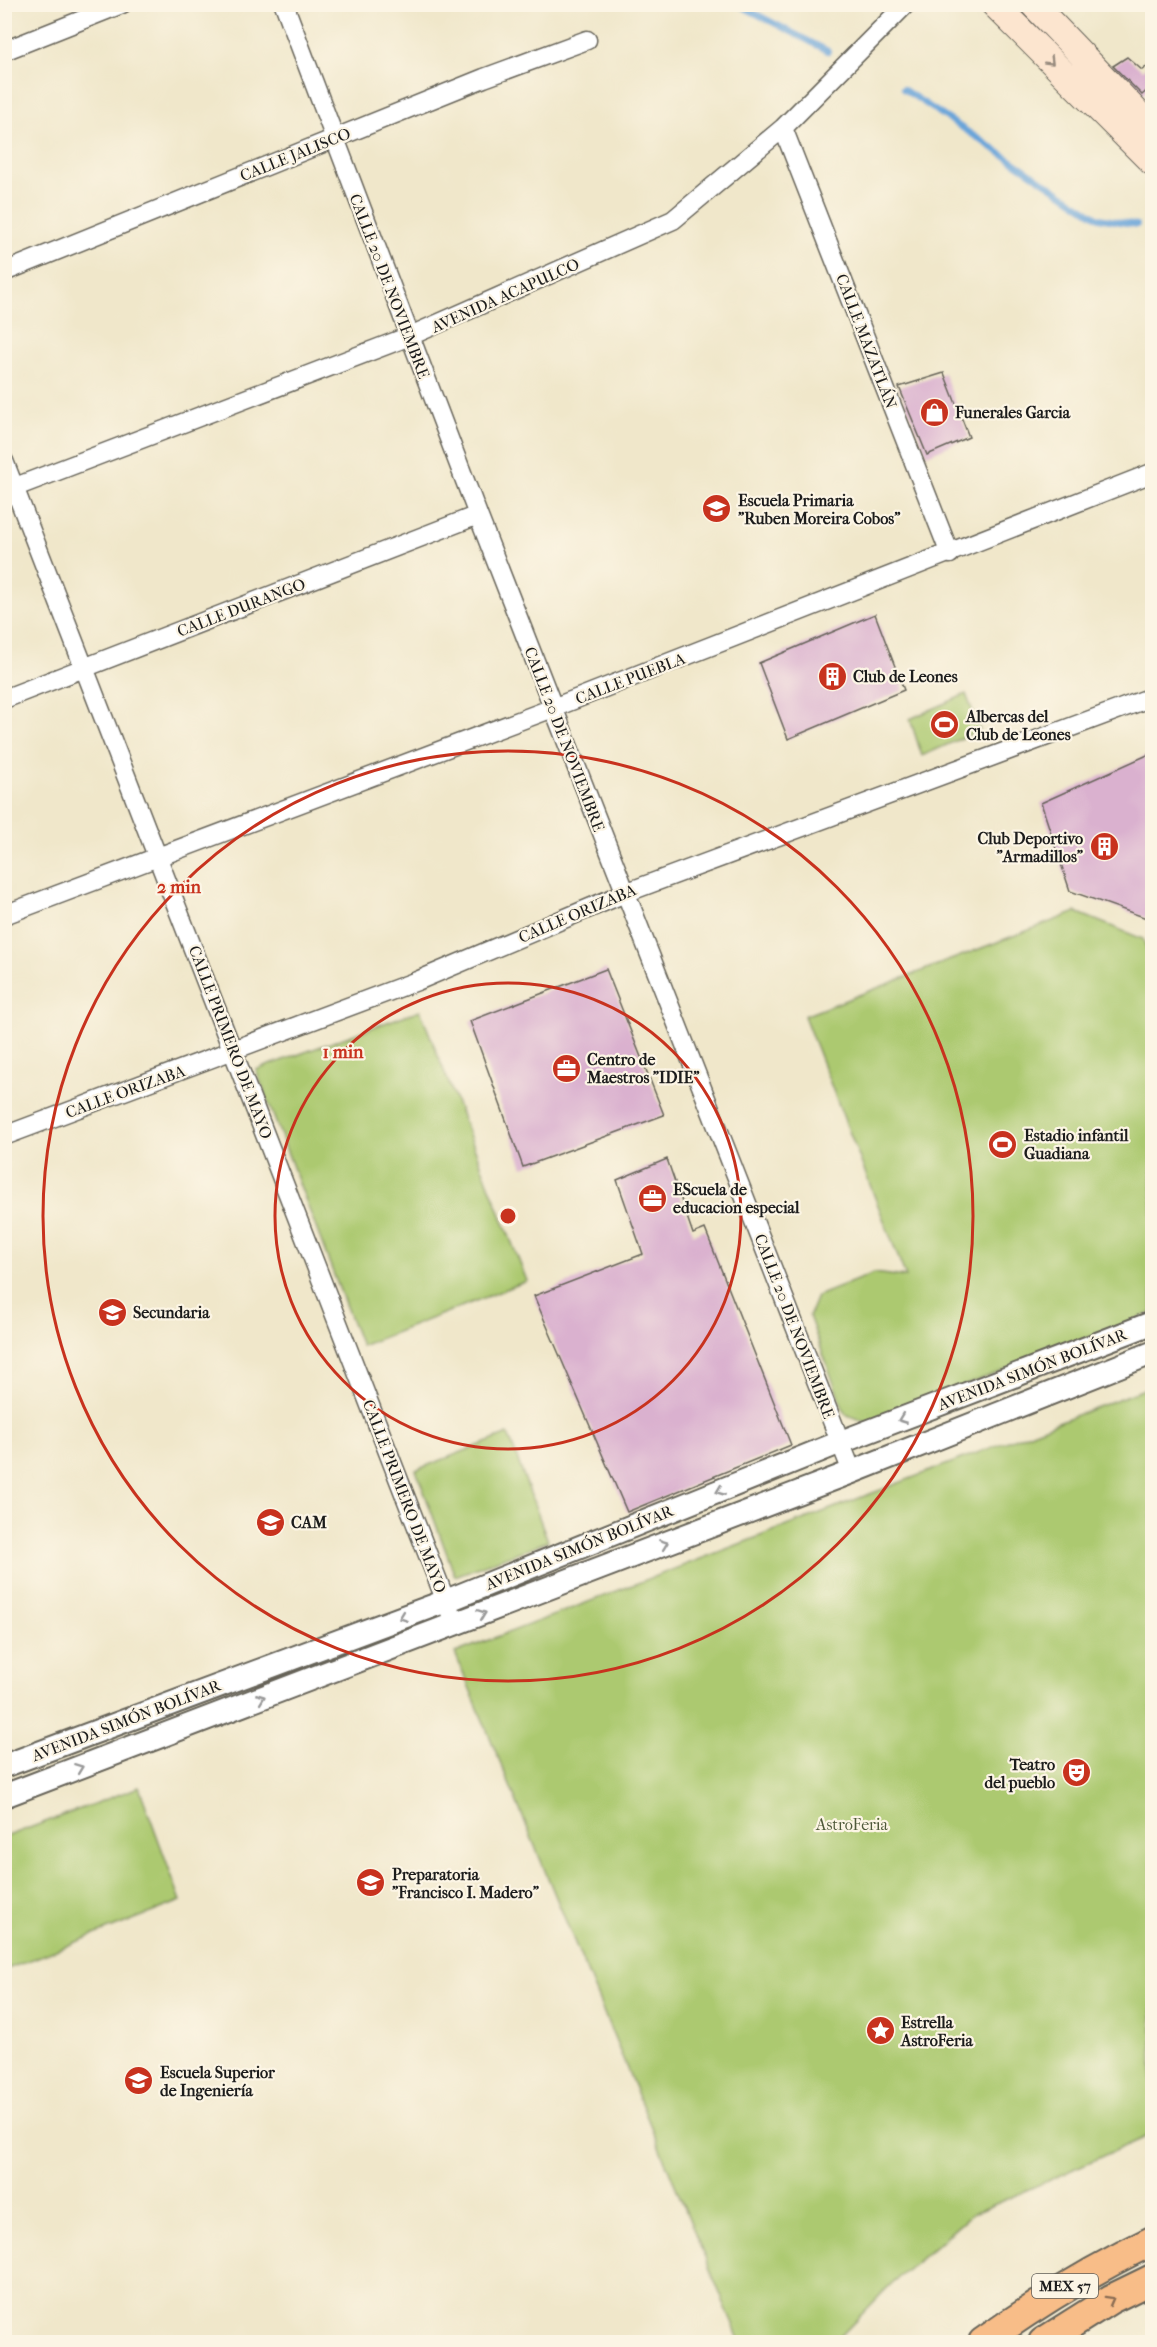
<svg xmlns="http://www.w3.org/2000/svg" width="1157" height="2347" font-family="'IM FELL French Canon',serif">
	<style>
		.green { fill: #acc970; stroke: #647246; stroke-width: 1.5 }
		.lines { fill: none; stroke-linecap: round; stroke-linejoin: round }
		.stream { stroke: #69a4d9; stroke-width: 6 }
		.building { fill: #dab1cf }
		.minor-casing { stroke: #666359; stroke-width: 21 }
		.tertiary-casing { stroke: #666359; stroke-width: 26 }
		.secondary-casing { stroke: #666359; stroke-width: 28 }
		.primary-casing { stroke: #666359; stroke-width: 32 }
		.minor { stroke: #fff; stroke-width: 18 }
		.tertiary { stroke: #fff; stroke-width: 22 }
		.secondary { stroke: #fce5cf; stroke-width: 26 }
		.primary { stroke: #f8bd88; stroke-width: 28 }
		.oneway { stroke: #978b7e }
		.oneway2 { stroke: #999 }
		.oneway3 { stroke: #8a6c52 }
		.ring { fill: none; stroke: #c8321e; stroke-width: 3 }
		.labels { text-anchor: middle; stroke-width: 4.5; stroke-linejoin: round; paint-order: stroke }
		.shield { fill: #fcf5e5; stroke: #5f5d58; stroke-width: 1.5 }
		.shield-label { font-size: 15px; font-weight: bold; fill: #1c1c1c }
		.street-label { font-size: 16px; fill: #1c1c1c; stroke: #fcf5e5 }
		.poi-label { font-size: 16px; font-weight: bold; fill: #1c1c1c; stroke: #fcf5e5; text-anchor: start }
		.park-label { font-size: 16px; fill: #4e5939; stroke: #fcf5e5 }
		.centre { fill: #c8321e; stroke: #fcf5e5; stroke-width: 3 }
		.ring-label { font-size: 18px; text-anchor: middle; font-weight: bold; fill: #c8321e; stroke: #fcf5e5; stroke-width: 4.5; stroke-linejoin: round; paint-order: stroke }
	</style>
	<rect width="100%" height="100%" fill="#fcf5e5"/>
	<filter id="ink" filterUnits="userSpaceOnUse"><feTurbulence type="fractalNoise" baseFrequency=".0167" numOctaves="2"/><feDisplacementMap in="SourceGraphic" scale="12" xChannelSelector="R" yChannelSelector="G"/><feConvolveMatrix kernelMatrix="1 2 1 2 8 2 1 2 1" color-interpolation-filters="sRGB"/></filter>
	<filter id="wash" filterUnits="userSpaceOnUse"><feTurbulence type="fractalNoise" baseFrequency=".008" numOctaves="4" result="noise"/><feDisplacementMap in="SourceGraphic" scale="24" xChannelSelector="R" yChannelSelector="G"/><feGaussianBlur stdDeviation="1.35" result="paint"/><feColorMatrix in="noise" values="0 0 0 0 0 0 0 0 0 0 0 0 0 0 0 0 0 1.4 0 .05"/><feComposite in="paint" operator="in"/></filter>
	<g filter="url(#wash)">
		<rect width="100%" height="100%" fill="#f0e7ca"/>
		<path class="green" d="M 966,694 L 980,730 L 922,756 L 910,719 Z
			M 1076,912 L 1143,939 L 1152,963 L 1152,1313 L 867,1423 L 845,1414 L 809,1316 L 817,1296 L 874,1273 L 906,1277 L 804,1016 Z
			M 420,1010 L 527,1281 L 361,1346 L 256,1070 Z
			M 1152,1386 L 1152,2134 L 971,2215 L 890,2285 L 835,2342 L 740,2342 L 455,1653 Z
			M 508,1434 L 548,1541 L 455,1576 L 416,1470 Z
			M 139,1787 L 181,1901 L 5,1970 L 5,1837 Z"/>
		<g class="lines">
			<path class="stream" d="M 737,4 L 828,51
				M 903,89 L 1099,218 L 1137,225"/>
		</g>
		<g id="blocks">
			<path class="building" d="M 1127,57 L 1142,70 L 1152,63 L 1152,86 L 1142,95 L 1113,66 Z
				M 944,373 L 969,437 L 927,455 L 899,387 Z
				M 875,614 L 904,690 L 788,739 L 759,663 Z
				M 1152,753 L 1152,920 L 1070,891 L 1041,803 Z
				M 606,969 L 664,1115 L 523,1167 L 470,1021 Z
				M 667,1159 L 693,1234 L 705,1229 L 791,1445 L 627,1512 L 534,1296 L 643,1254 L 617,1180 Z"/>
		</g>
	</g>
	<g filter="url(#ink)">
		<use href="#blocks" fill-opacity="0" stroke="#666359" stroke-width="1.5"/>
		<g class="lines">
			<defs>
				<path id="minor" d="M 284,4 L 478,515 L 852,1472
					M 4,51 L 122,4
					M 783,128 L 950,554
					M 4,272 L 484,78 L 587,40
					M 4,461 L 450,1612
					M 5,491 L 410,336 L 673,220 L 783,128 L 906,4
					M 4,699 L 478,515
					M 4,915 L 553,708 L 1152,473
					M 4,1136 L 417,981 L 625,893 L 1152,697"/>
				<path id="tertiary" d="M 4,1766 L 446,1601 L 841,1442 L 1152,1323
					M 4,1796 L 852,1472 L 1152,1353"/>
				<path id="secondary" d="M 994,4 L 1152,162
					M 1033,4 L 1152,128"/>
				<path id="primary" d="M 983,2342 C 1038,2303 1091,2270 1152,2241
					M 1043,2342 L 1111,2299 L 1152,2279"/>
			</defs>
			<use href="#minor" class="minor-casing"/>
			<use href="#tertiary" class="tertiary-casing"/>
			<use href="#secondary" class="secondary-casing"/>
			<use href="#primary" class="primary-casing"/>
			<use href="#minor" class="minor"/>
			<use href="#tertiary" class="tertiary"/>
			<use href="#secondary" class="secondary"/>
			<use href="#primary" class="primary"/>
		</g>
		<defs><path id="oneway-chevron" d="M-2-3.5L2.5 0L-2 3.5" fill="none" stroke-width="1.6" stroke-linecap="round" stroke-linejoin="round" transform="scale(1.5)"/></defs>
		<use class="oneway" href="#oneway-chevron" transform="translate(1050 61) rotate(45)"/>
		<g class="oneway2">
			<use href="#oneway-chevron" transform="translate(902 1419) rotate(159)"/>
			<use href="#oneway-chevron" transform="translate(720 1491) rotate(158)"/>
			<use href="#oneway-chevron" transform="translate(664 1544) rotate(-21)"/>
			<use href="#oneway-chevron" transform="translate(482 1614) rotate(-21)"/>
			<use href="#oneway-chevron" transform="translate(403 1617) rotate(159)"/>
			<use href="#oneway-chevron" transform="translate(261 1698) rotate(-21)"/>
			<use href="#oneway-chevron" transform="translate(79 1768) rotate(-21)"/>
		</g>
		<use class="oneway3" href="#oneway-chevron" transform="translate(1110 2300) rotate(-29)"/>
	</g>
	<g class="ring">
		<circle cx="508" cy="1216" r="233"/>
		<circle cx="508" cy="1216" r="465"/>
	</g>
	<defs>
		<symbol id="shop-disc" viewBox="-11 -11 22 22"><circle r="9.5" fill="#c8321e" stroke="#fcf5e5"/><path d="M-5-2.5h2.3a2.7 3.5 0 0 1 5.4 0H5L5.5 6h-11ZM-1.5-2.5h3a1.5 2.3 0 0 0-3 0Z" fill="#fff"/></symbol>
		<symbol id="school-disc" viewBox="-11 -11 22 22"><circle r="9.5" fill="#c8321e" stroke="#fcf5e5"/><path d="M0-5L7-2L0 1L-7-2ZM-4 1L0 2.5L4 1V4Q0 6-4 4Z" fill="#fff"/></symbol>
		<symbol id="building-disc" viewBox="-11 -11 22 22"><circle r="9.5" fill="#c8321e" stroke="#fcf5e5"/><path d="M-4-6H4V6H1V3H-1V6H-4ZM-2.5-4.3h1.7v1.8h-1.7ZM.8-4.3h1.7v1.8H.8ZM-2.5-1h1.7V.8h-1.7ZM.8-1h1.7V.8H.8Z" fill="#fff"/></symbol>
		<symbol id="stadium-disc" viewBox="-11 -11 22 22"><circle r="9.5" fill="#c8321e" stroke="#fcf5e5"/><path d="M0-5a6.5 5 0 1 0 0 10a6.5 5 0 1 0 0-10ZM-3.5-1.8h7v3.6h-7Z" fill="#fff"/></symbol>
		<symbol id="office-disc" viewBox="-11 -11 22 22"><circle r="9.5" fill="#c8321e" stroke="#fcf5e5"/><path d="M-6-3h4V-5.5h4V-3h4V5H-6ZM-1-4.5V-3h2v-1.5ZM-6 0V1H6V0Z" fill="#fff"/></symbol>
		<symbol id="theatre-disc" viewBox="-11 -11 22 22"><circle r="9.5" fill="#c8321e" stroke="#fcf5e5"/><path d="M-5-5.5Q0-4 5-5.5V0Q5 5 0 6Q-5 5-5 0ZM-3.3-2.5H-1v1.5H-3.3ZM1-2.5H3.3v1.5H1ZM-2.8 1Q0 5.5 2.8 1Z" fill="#fff"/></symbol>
		<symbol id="sight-disc" viewBox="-11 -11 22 22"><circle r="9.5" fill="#c8321e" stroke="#fcf5e5"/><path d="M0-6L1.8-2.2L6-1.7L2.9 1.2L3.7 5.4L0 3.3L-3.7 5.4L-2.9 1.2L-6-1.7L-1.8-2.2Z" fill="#fff"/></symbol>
		<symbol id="university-disc" viewBox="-11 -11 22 22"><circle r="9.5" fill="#c8321e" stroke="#fcf5e5"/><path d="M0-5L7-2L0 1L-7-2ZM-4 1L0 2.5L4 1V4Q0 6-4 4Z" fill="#fff"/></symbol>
	</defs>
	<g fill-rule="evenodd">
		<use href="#shop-disc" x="918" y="396" width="33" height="33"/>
		<use href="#school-disc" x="700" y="492" width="33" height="33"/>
		<use href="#building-disc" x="816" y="660" width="33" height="33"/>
		<use href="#stadium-disc" x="928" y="708" width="33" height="33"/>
		<use href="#building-disc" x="1088" y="830" width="33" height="33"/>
		<use href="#office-disc" x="550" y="1052" width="33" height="33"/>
		<use href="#stadium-disc" x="986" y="1128" width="33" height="33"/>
		<use href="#office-disc" x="636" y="1182" width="33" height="33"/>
		<use href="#school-disc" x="96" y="1296" width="33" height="33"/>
		<use href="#school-disc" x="254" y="1506" width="33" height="33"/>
		<use href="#theatre-disc" x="1060" y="1756" width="33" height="33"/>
		<use href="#school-disc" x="354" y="1866" width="33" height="33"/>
		<use href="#sight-disc" x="864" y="2014" width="33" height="33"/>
		<use href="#university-disc" x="122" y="2064" width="33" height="33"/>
	</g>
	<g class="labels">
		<rect class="shield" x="1032" y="2274" width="66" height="24" rx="4.5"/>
		<g class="shield-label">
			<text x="1065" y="2291">MEX 57</text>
		</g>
		<g class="street-label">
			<text transform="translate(295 154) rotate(-22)" y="6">CALLE JALISCO</text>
			<text transform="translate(390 286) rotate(69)" y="6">CALLE 20 DE NOVIEMBRE</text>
			<text transform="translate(505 295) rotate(-24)" y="6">AVENIDA ACAPULCO</text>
			<text transform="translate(867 341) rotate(69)" y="6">CALLE MAZATLÁN</text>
			<text transform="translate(241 607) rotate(-21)" y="6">CALLE DURANGO</text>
			<text transform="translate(630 678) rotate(-21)" y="6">CALLE PUEBLA</text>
			<text transform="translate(565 739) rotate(69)" y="6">CALLE 20 DE NOVIEMBRE</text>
			<text transform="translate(577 913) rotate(-23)" y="6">CALLE ORIZABA</text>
			<text transform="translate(231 1042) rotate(69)" y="6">CALLE PRIMERO DE MAYO</text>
			<text transform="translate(125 1091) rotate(-20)" y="6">CALLE ORIZABA</text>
			<text transform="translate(795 1326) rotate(69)" y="6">CALLE 20 DE NOVIEMBRE</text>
			<text transform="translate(1032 1369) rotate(-21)" y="6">AVENIDA SIMÓN BOLÍVAR</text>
			<text transform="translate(405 1496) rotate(69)" y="6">CALLE PRIMERO DE MAYO</text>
			<text transform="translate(579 1547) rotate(-22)" y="6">AVENIDA SIMÓN BOLÍVAR</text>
			<text transform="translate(126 1720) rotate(-21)" y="6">AVENIDA SIMÓN BOLÍVAR</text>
		</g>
		<g class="poi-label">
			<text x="955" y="418">Funerales Garcia</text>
			<text x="738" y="506">Escuela Primaria<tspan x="738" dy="18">"Ruben Moreira Cobos"</tspan></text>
			<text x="853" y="682">Club de Leones</text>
			<text x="966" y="722">Albercas del<tspan x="966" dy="18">Club de Leones</tspan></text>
			<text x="1083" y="844" text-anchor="end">Club Deportivo<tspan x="1083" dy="18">"Armadillos"</tspan></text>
			<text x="587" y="1065">Centro de<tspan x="587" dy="18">Maestros "IDIE"</tspan></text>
			<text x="1024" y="1141">Estadio infantil<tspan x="1024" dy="18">Guadiana</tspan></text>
			<text x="673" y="1195">EScuela de<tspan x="673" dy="18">educacion especial</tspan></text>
			<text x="133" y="1318">Secundaria</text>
			<text x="291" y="1528">CAM</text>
			<text x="1055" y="1770" text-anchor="end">Teatro<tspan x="1055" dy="18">del pueblo</tspan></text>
			<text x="392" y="1880">Preparatoria<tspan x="392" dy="18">"Francisco I. Madero"</tspan></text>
			<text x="901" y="2028">Estrella<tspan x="901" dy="18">AstroFeria</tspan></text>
			<text x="160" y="2078">Escuela Superior<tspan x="160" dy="18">de Ingeniería</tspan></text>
		</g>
		<g class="park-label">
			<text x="852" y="1830">AstroFeria</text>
		</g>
	</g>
	<circle cx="508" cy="1216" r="9" class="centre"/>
	<g class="ring-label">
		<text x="179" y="893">2 min</text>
		<text x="343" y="1058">1 min</text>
	</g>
	<rect width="1157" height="2347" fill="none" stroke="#fcf5e5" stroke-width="24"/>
</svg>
